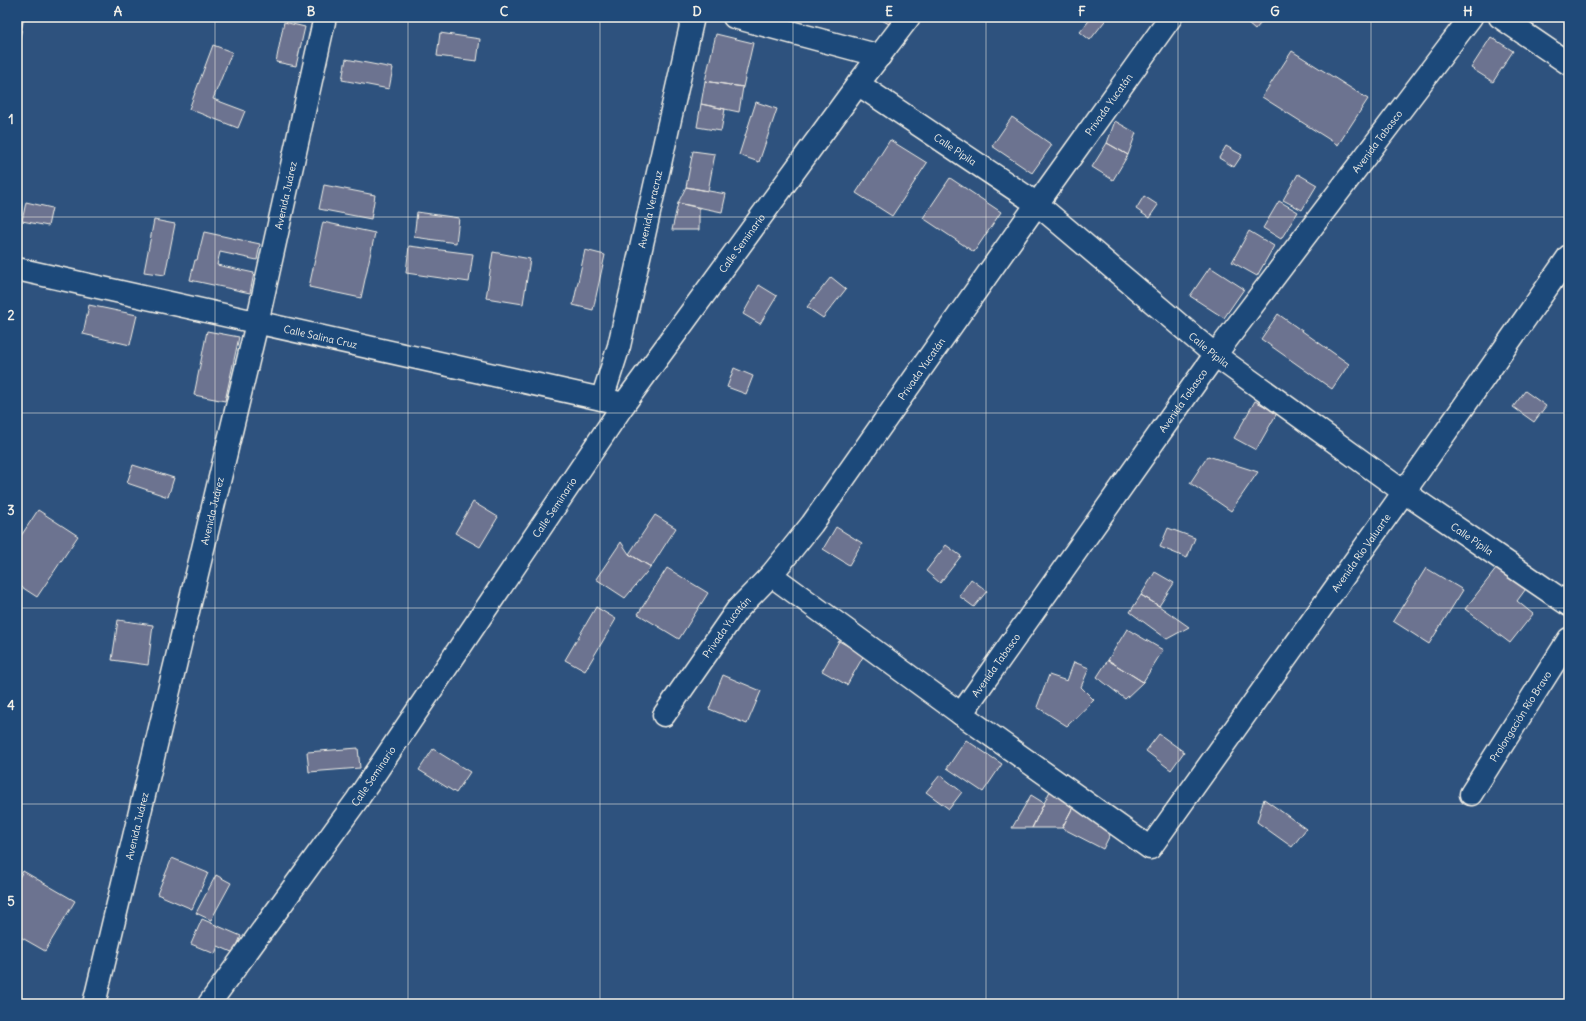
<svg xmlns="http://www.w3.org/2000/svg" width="1586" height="1021" font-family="Delius,sans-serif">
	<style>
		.building { fill: #6c7390; stroke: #f4f1e8 }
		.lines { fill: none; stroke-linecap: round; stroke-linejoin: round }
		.street-casing { stroke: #f4f1e8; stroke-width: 25 }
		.secondary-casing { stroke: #f4f1e8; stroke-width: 25 }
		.street { stroke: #1f4a7a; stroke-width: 22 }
		.secondary { stroke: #1f4a7a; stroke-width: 22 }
		.grid { fill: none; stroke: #f4f1e8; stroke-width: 1; stroke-opacity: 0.55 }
		.labels { text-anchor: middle; stroke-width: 3.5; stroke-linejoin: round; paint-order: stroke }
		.street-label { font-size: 10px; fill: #f4f1e8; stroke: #1f4a7a }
		.neatline { fill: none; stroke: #f4f1e8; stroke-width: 1.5 }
		.grid-label { font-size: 13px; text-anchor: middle; font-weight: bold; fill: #f4f1e8 }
	</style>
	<rect width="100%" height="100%" fill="#2e527e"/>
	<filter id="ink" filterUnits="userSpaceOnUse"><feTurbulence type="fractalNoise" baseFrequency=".025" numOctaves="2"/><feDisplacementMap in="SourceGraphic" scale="8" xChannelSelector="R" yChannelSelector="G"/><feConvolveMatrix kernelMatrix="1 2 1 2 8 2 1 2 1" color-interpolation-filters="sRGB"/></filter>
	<g filter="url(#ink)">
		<path class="building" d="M 17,17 L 24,17 L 19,43 L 17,43 Z
			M 876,17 L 895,17 L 891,25 Z
			M 1092,17 L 1108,17 L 1090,40 L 1080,32 Z
			M 1240,17 L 1266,17 L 1255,30 Z
			M 284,22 L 305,27 L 296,66 L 276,62 Z
			M 440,33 L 480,39 L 477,61 L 437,56 Z
			M 716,34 L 753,43 L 743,87 L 705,81 Z
			M 1491,37 L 1513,51 L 1493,82 L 1471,68 Z
			M 213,45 L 232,52 L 213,99 L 245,111 L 238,128 L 189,109 Z
			M 1292,51 L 1368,99 L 1338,145 L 1262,97 Z
			M 346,59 L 393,68 L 389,89 L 342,80 Z
			M 705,81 L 743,87 L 739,112 L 701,104 Z
			M 756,102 L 777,109 L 759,162 L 739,155 Z
			M 701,104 L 725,109 L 721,131 L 697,127 Z
			M 1012,117 L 1052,145 L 1032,173 L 992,146 Z
			M 1115,121 L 1136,133 L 1128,155 L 1107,143 Z
			M 890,140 L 927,163 L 892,216 L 856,193 Z
			M 1107,143 L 1128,155 L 1113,180 L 1092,167 Z
			M 1226,146 L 1242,155 L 1234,167 L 1219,158 Z
			M 693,151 L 715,154 L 708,191 L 686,187 Z
			M 1298,174 L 1317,185 L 1302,210 L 1283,200 Z
			M 950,178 L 1001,212 L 974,252 L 923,218 Z
			M 324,185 L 375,195 L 371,219 L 319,209 Z
			M 686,187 L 726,194 L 722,212 L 678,203 Z
			M 1144,196 L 1158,205 L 1149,218 L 1136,209 Z
			M 1279,201 L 1298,212 L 1281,239 L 1263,228 Z
			M 26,202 L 52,208 L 48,226 L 22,221 Z
			M 678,203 L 699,208 L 699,230 L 672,230 Z
			M 417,212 L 459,218 L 456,243 L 414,237 Z
			M 154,220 L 175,224 L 165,275 L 144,272 Z
			M 323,222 L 375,233 L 361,298 L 309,287 Z
			M 1249,231 L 1274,246 L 1257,276 L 1232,262 Z
			M 204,232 L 260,244 L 257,260 L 220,252 L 217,265 L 254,273 L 250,293 L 190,280 L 195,260 L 197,260 Z
			M 409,246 L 473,254 L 469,282 L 406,273 Z
			M 585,250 L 605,255 L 593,310 L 573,305 Z
			M 493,252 L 530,259 L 523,304 L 486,298 Z
			M 1210,267 L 1244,289 L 1224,318 L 1190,296 Z
			M 831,277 L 846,289 L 823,318 L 807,307 Z
			M 759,285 L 777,296 L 760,324 L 743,314 Z
			M 89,305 L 137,315 L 130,345 L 83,334 Z
			M 1278,314 L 1349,364 L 1332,389 L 1261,339 Z
			M 207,331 L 239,337 L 225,401 L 194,395 Z
			M 734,368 L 753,376 L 746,394 L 727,387 Z
			M 1525,391 L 1546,406 L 1534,422 L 1513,407 Z
			M 1255,401 L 1277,413 L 1256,450 L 1234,438 Z
			M 1208,456 L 1258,472 L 1231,511 L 1190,483 Z
			M 133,465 L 174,478 L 168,497 L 127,483 Z
			M 473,502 L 498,517 L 480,547 L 455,533 Z
			M 38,510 L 78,536 L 37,597 L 17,584 L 17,542 Z
			M 655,515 L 676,528 L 651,567 L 629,554 Z
			M 836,527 L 862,543 L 849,565 L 823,549 Z
			M 1168,528 L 1195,538 L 1187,558 L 1160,547 Z
			M 621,542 L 629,554 L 651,567 L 625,598 L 596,579 Z
			M 946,545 L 961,556 L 940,583 L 926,571 Z
			M 1500,564 L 1528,586 L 1517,601 L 1533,614 L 1510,643 L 1465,609 Z
			M 667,568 L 708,593 L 679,639 L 638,614 Z
			M 1426,568 L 1463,590 L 1429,644 L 1393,621 Z
			M 1155,572 L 1174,583 L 1159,606 L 1141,595 Z
			M 971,579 L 987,591 L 974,607 L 959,596 Z
			M 1141,595 L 1159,606 L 1189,627 L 1167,639 L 1130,612 Z
			M 596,607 L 616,619 L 585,671 L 565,660 Z
			M 118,620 L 153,625 L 148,665 L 112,660 Z
			M 1127,629 L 1163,650 L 1143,682 L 1108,660 Z
			M 839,641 L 864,655 L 847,685 L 822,671 Z
			M 1108,660 L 1143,682 L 1125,699 L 1097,677 Z
			M 1074,662 L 1089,668 L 1081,687 L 1094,700 L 1067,726 L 1037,707 L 1049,675 L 1067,681 Z
			M 723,675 L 761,691 L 747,724 L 709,709 Z
			M 1159,734 L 1184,752 L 1171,770 L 1146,751 Z
			M 966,740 L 1002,764 L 983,792 L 947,768 Z
			M 358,748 L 360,768 L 309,772 L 307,752 Z
			M 433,749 L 470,772 L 456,793 L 419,770 Z
			M 940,775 L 962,792 L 949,809 L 926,792 Z
			M 1050,791 L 1073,807 L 1062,828 L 1032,828 Z
			M 1031,795 L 1044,803 L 1032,828 L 1012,828 Z
			M 1264,799 L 1306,829 L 1292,847 L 1257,822 Z
			M 1073,807 L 1114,827 L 1103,849 L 1062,828 Z
			M 172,858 L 208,873 L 192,909 L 157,894 Z
			M 23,871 L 75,901 L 45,951 L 17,935 L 17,881 Z
			M 216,875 L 231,883 L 211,920 L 196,913 Z
			M 202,919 L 241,936 L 234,953 L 218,946 L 215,954 L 191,944 Z"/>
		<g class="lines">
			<defs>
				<g id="street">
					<path d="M 734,17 L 880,56"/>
					<path d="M 1500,17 L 1569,64"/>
					<path id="s1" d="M 858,84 L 1037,204 L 1215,355 L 1404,492 L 1569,605"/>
					<path id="s2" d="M 17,269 L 624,404"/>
					<path id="s3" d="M 602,399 L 619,346 L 693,17"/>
					<path id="s4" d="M 771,575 L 961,714 L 1150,848 L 1404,492 L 1569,256"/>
					<path id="s5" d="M 961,714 L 1215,355 L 1471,17"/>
					<path id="s6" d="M 664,715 L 737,610 L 771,575 L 812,524 L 1037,204 L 1171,17"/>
					<path id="s7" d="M 1471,794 L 1569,639"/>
					<path id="s8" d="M 94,1004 L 257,323 L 325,17"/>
				</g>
				<g id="secondary">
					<path id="s9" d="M 209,1004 L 357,800 L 624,404 L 858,84 L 909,17"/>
				</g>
			</defs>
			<use href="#street" class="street-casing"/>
			<use href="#secondary" class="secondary-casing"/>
			<use href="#street" class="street"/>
			<use href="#secondary" class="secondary"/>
		</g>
	</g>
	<path class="grid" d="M 215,17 L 215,1004M 408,17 L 408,1004M 600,17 L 600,1004M 793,17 L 793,1004M 986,17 L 986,1004M 1178,17 L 1178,1004M 1371,17 L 1371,1004M 17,217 L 1569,217M 17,413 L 1569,413M 17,608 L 1569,608M 17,804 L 1569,804"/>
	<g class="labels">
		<g class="street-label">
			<text dy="4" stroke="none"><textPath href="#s6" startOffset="756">Privada Yucatán</textPath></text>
			<text dy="4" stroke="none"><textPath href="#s5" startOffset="708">Avenida Tabasco</textPath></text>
			<text dy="4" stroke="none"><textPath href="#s1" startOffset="117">Calle Pípila</textPath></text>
			<text dy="4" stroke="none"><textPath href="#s8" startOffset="831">Avenida Juárez</textPath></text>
			<text dy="4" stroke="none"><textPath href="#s3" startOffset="196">Avenida Veracruz</textPath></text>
			<text dy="4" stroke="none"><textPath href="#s9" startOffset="929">Calle Seminario</textPath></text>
			<text dy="4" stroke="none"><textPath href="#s2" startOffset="311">Calle Salina Cruz</textPath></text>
			<text dy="4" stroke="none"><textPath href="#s1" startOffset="441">Calle Pípila</textPath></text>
			<text dy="4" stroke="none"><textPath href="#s6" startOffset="432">Privada Yucatán</textPath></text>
			<text dy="4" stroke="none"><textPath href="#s5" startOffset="384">Avenida Tabasco</textPath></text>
			<text dy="4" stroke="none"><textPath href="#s9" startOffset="605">Calle Seminario</textPath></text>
			<text dy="4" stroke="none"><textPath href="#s8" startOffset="507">Avenida Juárez</textPath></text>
			<text dy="4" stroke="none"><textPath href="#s1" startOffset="765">Calle Pípila</textPath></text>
			<text dy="4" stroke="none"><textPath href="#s4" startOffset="830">Avenida Río Valuarte</textPath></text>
			<text dy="4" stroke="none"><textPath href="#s6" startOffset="108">Privada Yucatán</textPath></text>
			<text dy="4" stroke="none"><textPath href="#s5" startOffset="60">Avenida Tabasco</textPath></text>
			<text dy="4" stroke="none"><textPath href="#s7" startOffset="92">Prolongación Río Bravo</textPath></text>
			<text dy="4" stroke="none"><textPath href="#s9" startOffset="281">Calle Seminario</textPath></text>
			<text dy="4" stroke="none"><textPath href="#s8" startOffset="183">Avenida Juárez</textPath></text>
		</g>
	</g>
	<rect width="1586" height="1021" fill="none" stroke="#1f4a7a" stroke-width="44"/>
	<rect x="22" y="22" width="1542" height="977" class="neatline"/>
	<g class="grid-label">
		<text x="118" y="16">A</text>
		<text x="311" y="16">B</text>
		<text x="504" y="16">C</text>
		<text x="697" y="16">D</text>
		<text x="889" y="16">E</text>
		<text x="1082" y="16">F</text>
		<text x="1275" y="16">G</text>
		<text x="1468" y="16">H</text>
		<text x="11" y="124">1</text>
		<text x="11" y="320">2</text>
		<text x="11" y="515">3</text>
		<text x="11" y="710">4</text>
		<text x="11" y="906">5</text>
	</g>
</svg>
